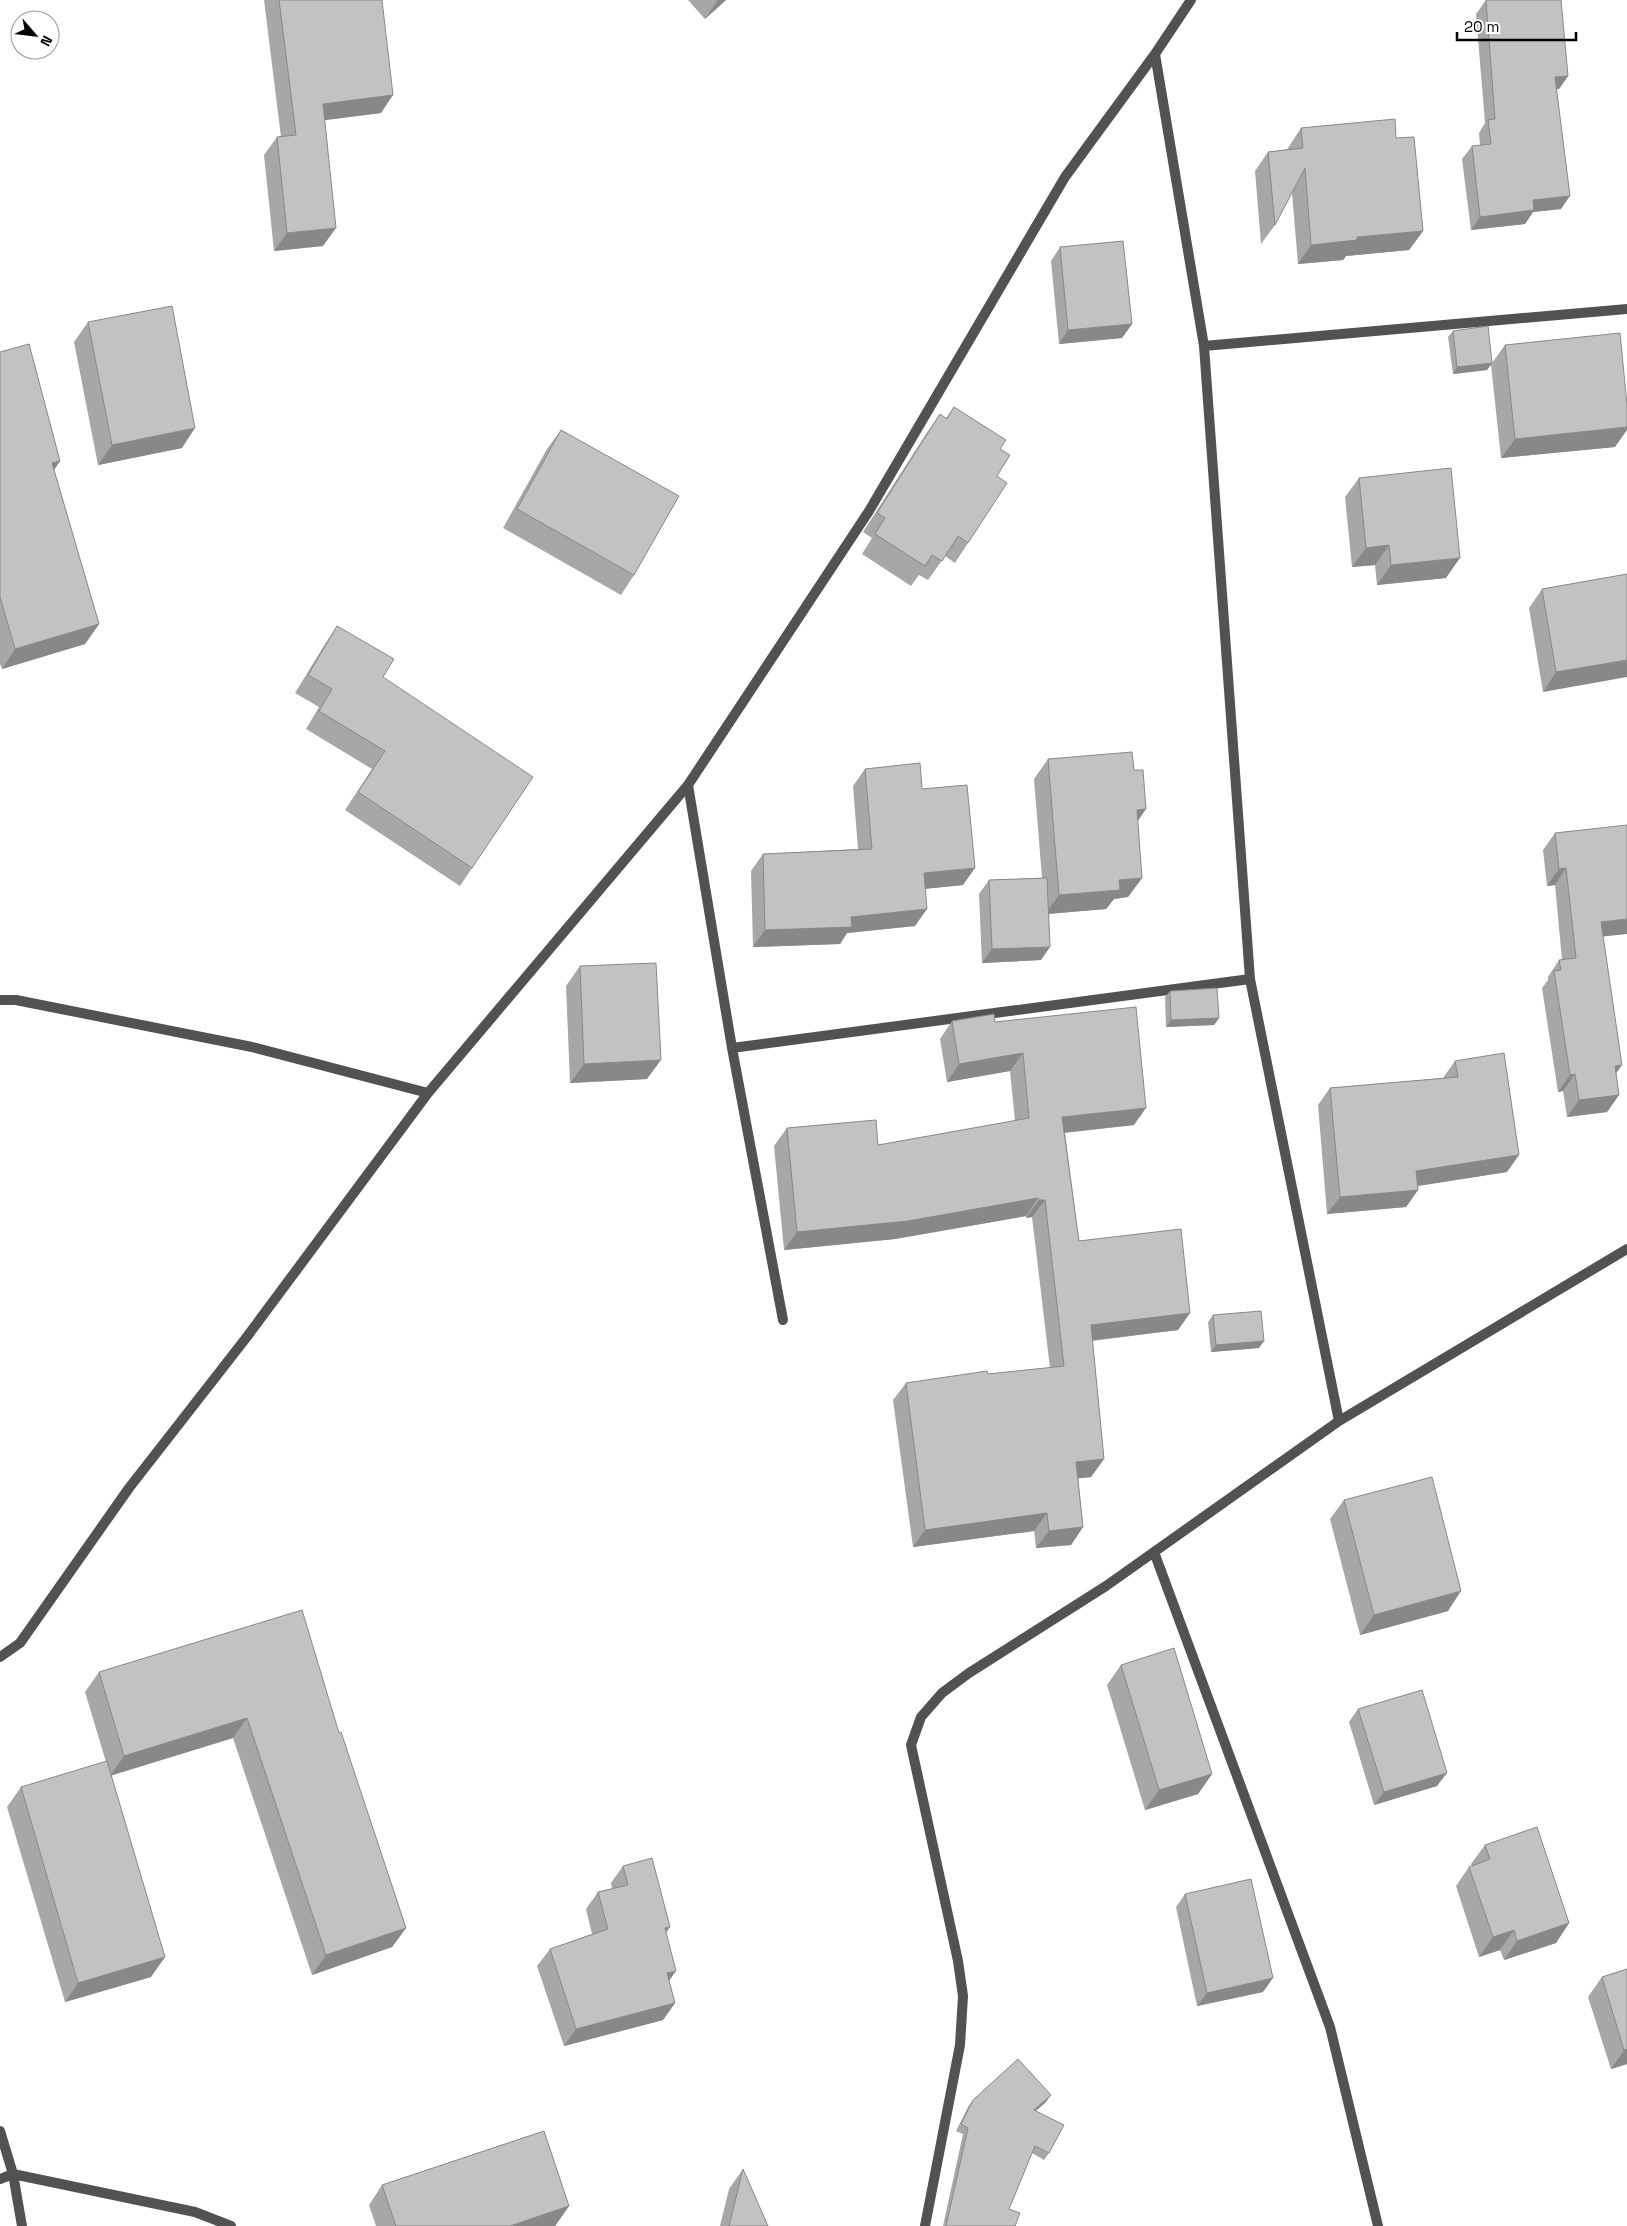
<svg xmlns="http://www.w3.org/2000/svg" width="1627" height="2226" font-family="'Space Grotesk',sans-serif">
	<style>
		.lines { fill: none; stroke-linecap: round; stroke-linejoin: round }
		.street { stroke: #525252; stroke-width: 10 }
		.wall { fill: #a7a7a7 }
		.shaded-wall { fill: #888 }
		.building { fill: #c2c2c2; stroke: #888 }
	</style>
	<rect width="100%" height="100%" fill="#fff"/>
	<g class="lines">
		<path class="street" d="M 1155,54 L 1204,346 L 1250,979 L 1339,1421
			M 1204,346 L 1627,309
			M 688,785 L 732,1048 L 783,1320
			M 0,1000 L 16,1000 L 252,1047 L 428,1093
			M 732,1048 L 1250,979
			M 1154,1552 L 1330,2027 L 1378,2226
			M 0,1657 L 20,1643 L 129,1488 L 246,1338 L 428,1093 L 688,785 L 869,511 L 1065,177 L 1155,54 L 1191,0
			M 0,2131 L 13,2174 L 22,2226
			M 0,2179 L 13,2174 L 195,2212 L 231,2226
			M 925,2226 L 960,2045 L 963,1996 L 958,1961 L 911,1745 L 921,1717 L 942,1693 L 969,1673 L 1106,1586 L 1339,1421 L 1627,1249"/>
	</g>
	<path class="wall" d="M 264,0 L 382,0 L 381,113 L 325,120 L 323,246 L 274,251 L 264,155 L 277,137 L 281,137 Z
		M 688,0 L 726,0 L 705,19 Z
		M 1486,0 L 1568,76 L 1559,89 L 1557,89 L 1561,209 L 1533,212 L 1525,224 L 1471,230 L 1462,159 L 1472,146 L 1480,145 L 1479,133 L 1485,123 L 1476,14 Z
		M 1301,128 L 1396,138 L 1423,231 L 1409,250 L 1346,256 L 1343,260 L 1298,264 L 1292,193 L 1275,225 L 1261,244 L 1255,171 L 1268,152 L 1288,149 L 1288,148 Z
		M 1060,247 L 1132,324 L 1122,338 L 1059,344 L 1051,261 Z
		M 88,322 L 182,448 L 98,465 L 74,342 Z
		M 1453,331 L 1492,363 L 1505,345 L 1615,447 L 1501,458 L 1491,365 L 1487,370 L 1453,374 L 1448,337 Z
		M 0,352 L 60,461 L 54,470 L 99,624 L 85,644 L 2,669 L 0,664 Z
		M 954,407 L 1000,449 L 997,476 L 968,543 L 955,563 L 945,556 L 928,580 L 919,575 L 911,586 L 862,554 L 872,538 L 863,532 L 926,434 L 940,414 L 946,418 Z
		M 561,430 L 634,575 L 621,595 L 503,528 L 547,449 Z
		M 1359,478 L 1446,578 L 1377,585 L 1375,565 L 1352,567 L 1345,497 Z
		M 1627,574 L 1543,692 L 1529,608 L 1542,589 Z
		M 337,626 L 383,677 L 472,868 L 460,886 L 345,810 L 372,769 L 306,729 L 319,707 L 295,693 L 325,644 Z
		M 1048,759 L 1137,822 L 1142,878 L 1128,897 L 1114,899 L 1106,909 L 1049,914 L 1041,960 L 982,963 L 979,894 L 989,880 L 1042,878 L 1034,779 Z
		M 865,769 L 922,789 L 963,885 L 925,889 L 915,926 L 847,933 L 840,944 L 753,947 L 751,871 L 763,854 L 858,849 L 853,786 Z
		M 1555,833 L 1603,937 L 1616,1074 L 1619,1095 L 1607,1112 L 1567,1117 L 1563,1091 L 1558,1092 L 1542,988 L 1548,980 L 1548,977 L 1559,960 L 1562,960 L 1555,885 L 1547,886 L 1543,850 Z
		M 580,966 L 647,1079 L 570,1083 L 566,986 Z
		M 1170,991 L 1219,1018 L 1214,1025 L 1166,1027 L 1165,997 Z
		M 952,1021 L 995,1022 L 1134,1125 L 1065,1133 L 1079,1241 L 1190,1313 L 1178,1330 L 1092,1341 L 1104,1459 L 1091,1477 L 1078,1478 L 1083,1527 L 1071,1545 L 1036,1548 L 1034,1531 L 913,1547 L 893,1400 L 906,1383 L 1050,1368 L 1032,1217 L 1026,1218 L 1026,1216 L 895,1239 L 784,1250 L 774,1146 L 787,1128 L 878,1145 L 1015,1121 L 1010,1071 L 947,1082 L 940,1039 Z
		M 1455,1061 L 1507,1172 L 1418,1186 L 1418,1190 L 1406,1207 L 1327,1214 L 1318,1105 L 1330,1088 L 1443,1078 Z
		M 1213,1315 L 1259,1348 L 1211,1352 L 1208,1322 Z
		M 1344,1500 L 1448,1611 L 1360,1635 L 1330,1519 Z
		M 1121,1665 L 1212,1774 L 1198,1794 L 1145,1810 L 1107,1685 Z
		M 99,1672 L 339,1733 L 406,1928 L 392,1947 L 312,1975 L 233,1738 L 111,1775 L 151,1977 L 65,2002 L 7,1807 L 21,1787 L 106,1762 L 85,1692 Z
		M 1358,1709 L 1437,1786 L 1374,1805 L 1349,1722 Z
		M 1485,1845 L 1569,1923 L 1556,1943 L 1504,1960 L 1500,1950 L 1479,1957 L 1456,1886 L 1469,1867 L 1472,1866 L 1471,1864 Z
		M 623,1866 L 666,1932 L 669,1980 L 675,2003 L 663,2020 L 564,2046 L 537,1966 L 550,1949 L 592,1934 L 586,1909 L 598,1892 L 612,1889 L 611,1883 Z
		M 1185,1894 L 1263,1992 L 1197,2006 L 1176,1907 Z
		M 1627,1969 L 1627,2064 L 1611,2069 L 1588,1997 L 1602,1977 Z
		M 973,2100 L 1046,2102 L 1035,2111 L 1049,2153 L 1044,2160 L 1032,2153 L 1009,2209 L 1015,2226 L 943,2226 L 963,2134 L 956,2131 L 968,2107 Z
		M 743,2169 L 768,2226 L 720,2226 L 729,2189 Z
		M 382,2185 L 569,2206 L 555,2226 L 376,2226 L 369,2205 Z"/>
	<path class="shaded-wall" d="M 718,0 L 726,0 L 705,19 Z
		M 1568,76 L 1559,89 L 1546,90 L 1555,77 Z
		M 393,95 L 381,113 L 310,122 L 323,104 Z
		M 1570,196 L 1561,209 L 1533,212 L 1525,224 L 1471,230 L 1480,217 L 1533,200 Z
		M 336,228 L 323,246 L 274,251 L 287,233 Z
		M 1423,231 L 1409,250 L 1346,256 L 1343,260 L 1298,264 L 1311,245 L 1357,237 Z
		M 1132,324 L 1122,338 L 1059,344 L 1068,330 Z
		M 1492,363 L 1487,370 L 1453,374 L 1457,367 Z
		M 1627,427 L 1627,430 L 1615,447 L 1501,458 L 1515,439 Z
		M 195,428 L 182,448 L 98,465 L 112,445 Z
		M 60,461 L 47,480 L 52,463 Z
		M 1389,545 L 1375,565 L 1352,567 L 1366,548 Z
		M 1460,558 L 1446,578 L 1377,585 L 1391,565 Z
		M 99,624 L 85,644 L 2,669 L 15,649 Z
		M 1627,660 L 1627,677 L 1543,692 L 1556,672 Z
		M 1146,809 L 1133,828 L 1137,810 Z
		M 975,868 L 963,885 L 912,890 L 924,873 Z
		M 1566,868 L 1555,885 L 1547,886 L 1559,869 Z
		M 1142,878 L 1128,897 L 1114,899 L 1106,909 L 1045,914 L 1059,895 L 1119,880 Z
		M 927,909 L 915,926 L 847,933 L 840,944 L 753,947 L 765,930 L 851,917 Z
		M 1627,919 L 1627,934 L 1589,938 L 1601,922 Z
		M 1050,947 L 1041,960 L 982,963 L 992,949 Z
		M 1219,1018 L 1214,1025 L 1166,1027 L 1171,1020 Z
		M 1023,1053 L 1010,1071 L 947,1082 L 959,1064 Z
		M 661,1060 L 647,1079 L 570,1083 L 584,1064 Z
		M 1622,1065 L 1610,1082 L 1615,1066 Z
		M 1575,1074 L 1563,1091 L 1558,1092 L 1570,1075 Z
		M 1619,1095 L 1607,1112 L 1567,1117 L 1579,1100 Z
		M 1146,1108 L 1134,1125 L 1050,1134 L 1062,1117 Z
		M 1519,1155 L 1507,1172 L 1404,1188 L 1416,1171 Z
		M 1418,1190 L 1406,1207 L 1327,1214 L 1340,1197 Z
		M 1038,1198 L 1026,1216 L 895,1239 L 784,1250 L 797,1232 Z
		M 1039,1200 L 1045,1200 L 1032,1217 L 1026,1218 Z
		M 1190,1313 L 1178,1330 L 1078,1342 L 1091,1325 Z
		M 1264,1341 L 1259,1348 L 1211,1352 L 1216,1345 Z
		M 1104,1459 L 1091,1477 L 1064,1480 L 1076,1462 Z
		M 1047,1513 L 1034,1531 L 913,1547 L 925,1530 Z
		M 1083,1527 L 1071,1545 L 1036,1548 L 1049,1531 Z
		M 1461,1591 L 1448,1611 L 1360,1635 L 1374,1615 Z
		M 247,1718 L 233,1738 L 110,1776 L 124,1756 Z
		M 1447,1773 L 1437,1786 L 1374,1805 L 1384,1792 Z
		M 1212,1774 L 1198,1794 L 1145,1810 L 1159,1790 Z
		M 1569,1923 L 1556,1943 L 1504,1960 L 1517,1941 Z
		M 670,1927 L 658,1944 L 665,1928 Z
		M 406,1928 L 392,1947 L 312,1975 L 326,1955 Z
		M 1514,1930 L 1500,1950 L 1479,1957 L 1493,1937 Z
		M 165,1957 L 151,1977 L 65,2002 L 78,1983 Z
		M 676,1971 L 664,1988 L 667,1973 Z
		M 1273,1978 L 1263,1992 L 1197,2006 L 1207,1993 Z
		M 675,2003 L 663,2020 L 564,2046 L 576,2029 Z
		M 1627,2049 L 1627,2064 L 1611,2069 L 1624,2050 Z
		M 1051,2095 L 1046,2102 L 1029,2117 L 1034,2110 Z
		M 569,2206 L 555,2226 L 510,2226 Z"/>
	<path class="building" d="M 279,0 L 382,0 L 393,95 L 323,104 L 336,228 L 287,233 L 277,137 L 296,135 Z
		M 1486,0 L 1561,0 L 1568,76 L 1555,77 L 1570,196 L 1533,200 L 1534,210 L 1480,217 L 1472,146 L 1491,144 L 1488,120 L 1495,119 Z
		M 1395,119 L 1396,138 L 1414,137 L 1423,231 L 1357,237 L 1357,240 L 1311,245 L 1305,168 L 1275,225 L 1268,152 L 1303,148 L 1301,128 Z
		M 1123,241 L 1132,324 L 1068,330 L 1060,247 Z
		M 172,306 L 195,428 L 112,445 L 88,322 Z
		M 1488,326 L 1492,363 L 1457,367 L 1453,331 Z
		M 1620,333 L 1627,405 L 1627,427 L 1515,439 L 1505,345 Z
		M 29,344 L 60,461 L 52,463 L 99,624 L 15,649 L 0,597 L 0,352 Z
		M 954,407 L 1006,440 L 1000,449 L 1010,455 L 997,476 L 1007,483 L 968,543 L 958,536 L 942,561 L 932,555 L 925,566 L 875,534 L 885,518 L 877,513 L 940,414 L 947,419 Z
		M 561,430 L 679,496 L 634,575 L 517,509 Z
		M 1451,468 L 1460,558 L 1391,565 L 1389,545 L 1366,548 L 1359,478 Z
		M 1627,574 L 1627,660 L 1556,672 L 1542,589 Z
		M 337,626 L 394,659 L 383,677 L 533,777 L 472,868 L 358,792 L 385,751 L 319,711 L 332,689 L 308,675 Z
		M 1132,752 L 1134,770 L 1143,770 L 1146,809 L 1137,810 L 1142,878 L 1119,880 L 1120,890 L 1059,895 L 1048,759 Z
		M 920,763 L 922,789 L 967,785 L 975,868 L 924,873 L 927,909 L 851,917 L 852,927 L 765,930 L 763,854 L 872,849 L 865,769 Z
		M 1627,825 L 1627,919 L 1601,922 L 1622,1065 L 1615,1066 L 1619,1095 L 1579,1100 L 1575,1074 L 1570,1075 L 1554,971 L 1561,970 L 1559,960 L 1576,958 L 1566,868 L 1559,869 L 1555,833 Z
		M 1047,878 L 1050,947 L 992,949 L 989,880 Z
		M 656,963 L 661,1060 L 584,1064 L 580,966 Z
		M 1217,988 L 1219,1018 L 1171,1020 L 1170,991 Z
		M 1136,1007 L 1146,1108 L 1062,1117 L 1079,1241 L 1181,1229 L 1190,1313 L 1091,1325 L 1104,1459 L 1076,1462 L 1083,1527 L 1049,1531 L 1047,1513 L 925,1530 L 906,1383 L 987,1371 L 988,1374 L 1064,1366 L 1045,1200 L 1039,1200 L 1038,1198 L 908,1221 L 797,1232 L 787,1128 L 876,1120 L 878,1145 L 1029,1118 L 1023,1053 L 959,1064 L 952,1021 L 994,1014 L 995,1022 Z
		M 1504,1053 L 1519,1155 L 1416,1171 L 1418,1190 L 1340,1197 L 1330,1088 L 1458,1077 L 1455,1061 Z
		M 1261,1311 L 1264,1341 L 1216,1345 L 1213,1315 Z
		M 1432,1477 L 1461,1591 L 1374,1615 L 1344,1500 Z
		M 302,1610 L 339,1733 L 341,1732 L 406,1928 L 326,1955 L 247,1718 L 124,1756 L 99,1672 Z
		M 1174,1648 L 1212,1774 L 1159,1790 L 1121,1665 Z
		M 1422,1690 L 1447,1773 L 1384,1792 L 1358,1709 Z
		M 107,1761 L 165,1957 L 78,1983 L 21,1787 Z
		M 1537,1827 L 1569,1923 L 1517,1941 L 1514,1930 L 1493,1937 L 1469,1867 L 1490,1859 L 1485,1845 Z
		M 652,1858 L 670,1927 L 665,1928 L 676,1971 L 667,1973 L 675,2003 L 576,2029 L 550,1949 L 608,1929 L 598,1892 L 628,1885 L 623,1866 Z
		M 1251,1879 L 1273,1978 L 1207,1993 L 1185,1894 Z
		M 1627,1969 L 1627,2049 L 1624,2050 L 1602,1977 Z
		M 1018,2059 L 1051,2095 L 1034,2110 L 1064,2125 L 1049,2153 L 1035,2146 L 1009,2209 L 1020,2213 L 1015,2226 L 946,2226 L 968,2128 L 961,2124 L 973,2100 Z
		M 544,2131 L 569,2206 L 510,2226 L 396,2226 L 382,2185 Z
		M 743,2169 L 768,2226 L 729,2226 Z"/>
	<g transform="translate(35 35) rotate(118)"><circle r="24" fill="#ffffff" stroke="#999999"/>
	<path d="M0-4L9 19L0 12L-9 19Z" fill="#000000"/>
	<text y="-8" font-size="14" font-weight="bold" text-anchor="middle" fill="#000000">N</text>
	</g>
	<path d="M1457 32v8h119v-8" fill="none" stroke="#000000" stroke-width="2.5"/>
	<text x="1464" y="32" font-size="15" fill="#000000" stroke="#ffffff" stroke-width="4" paint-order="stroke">20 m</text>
</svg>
